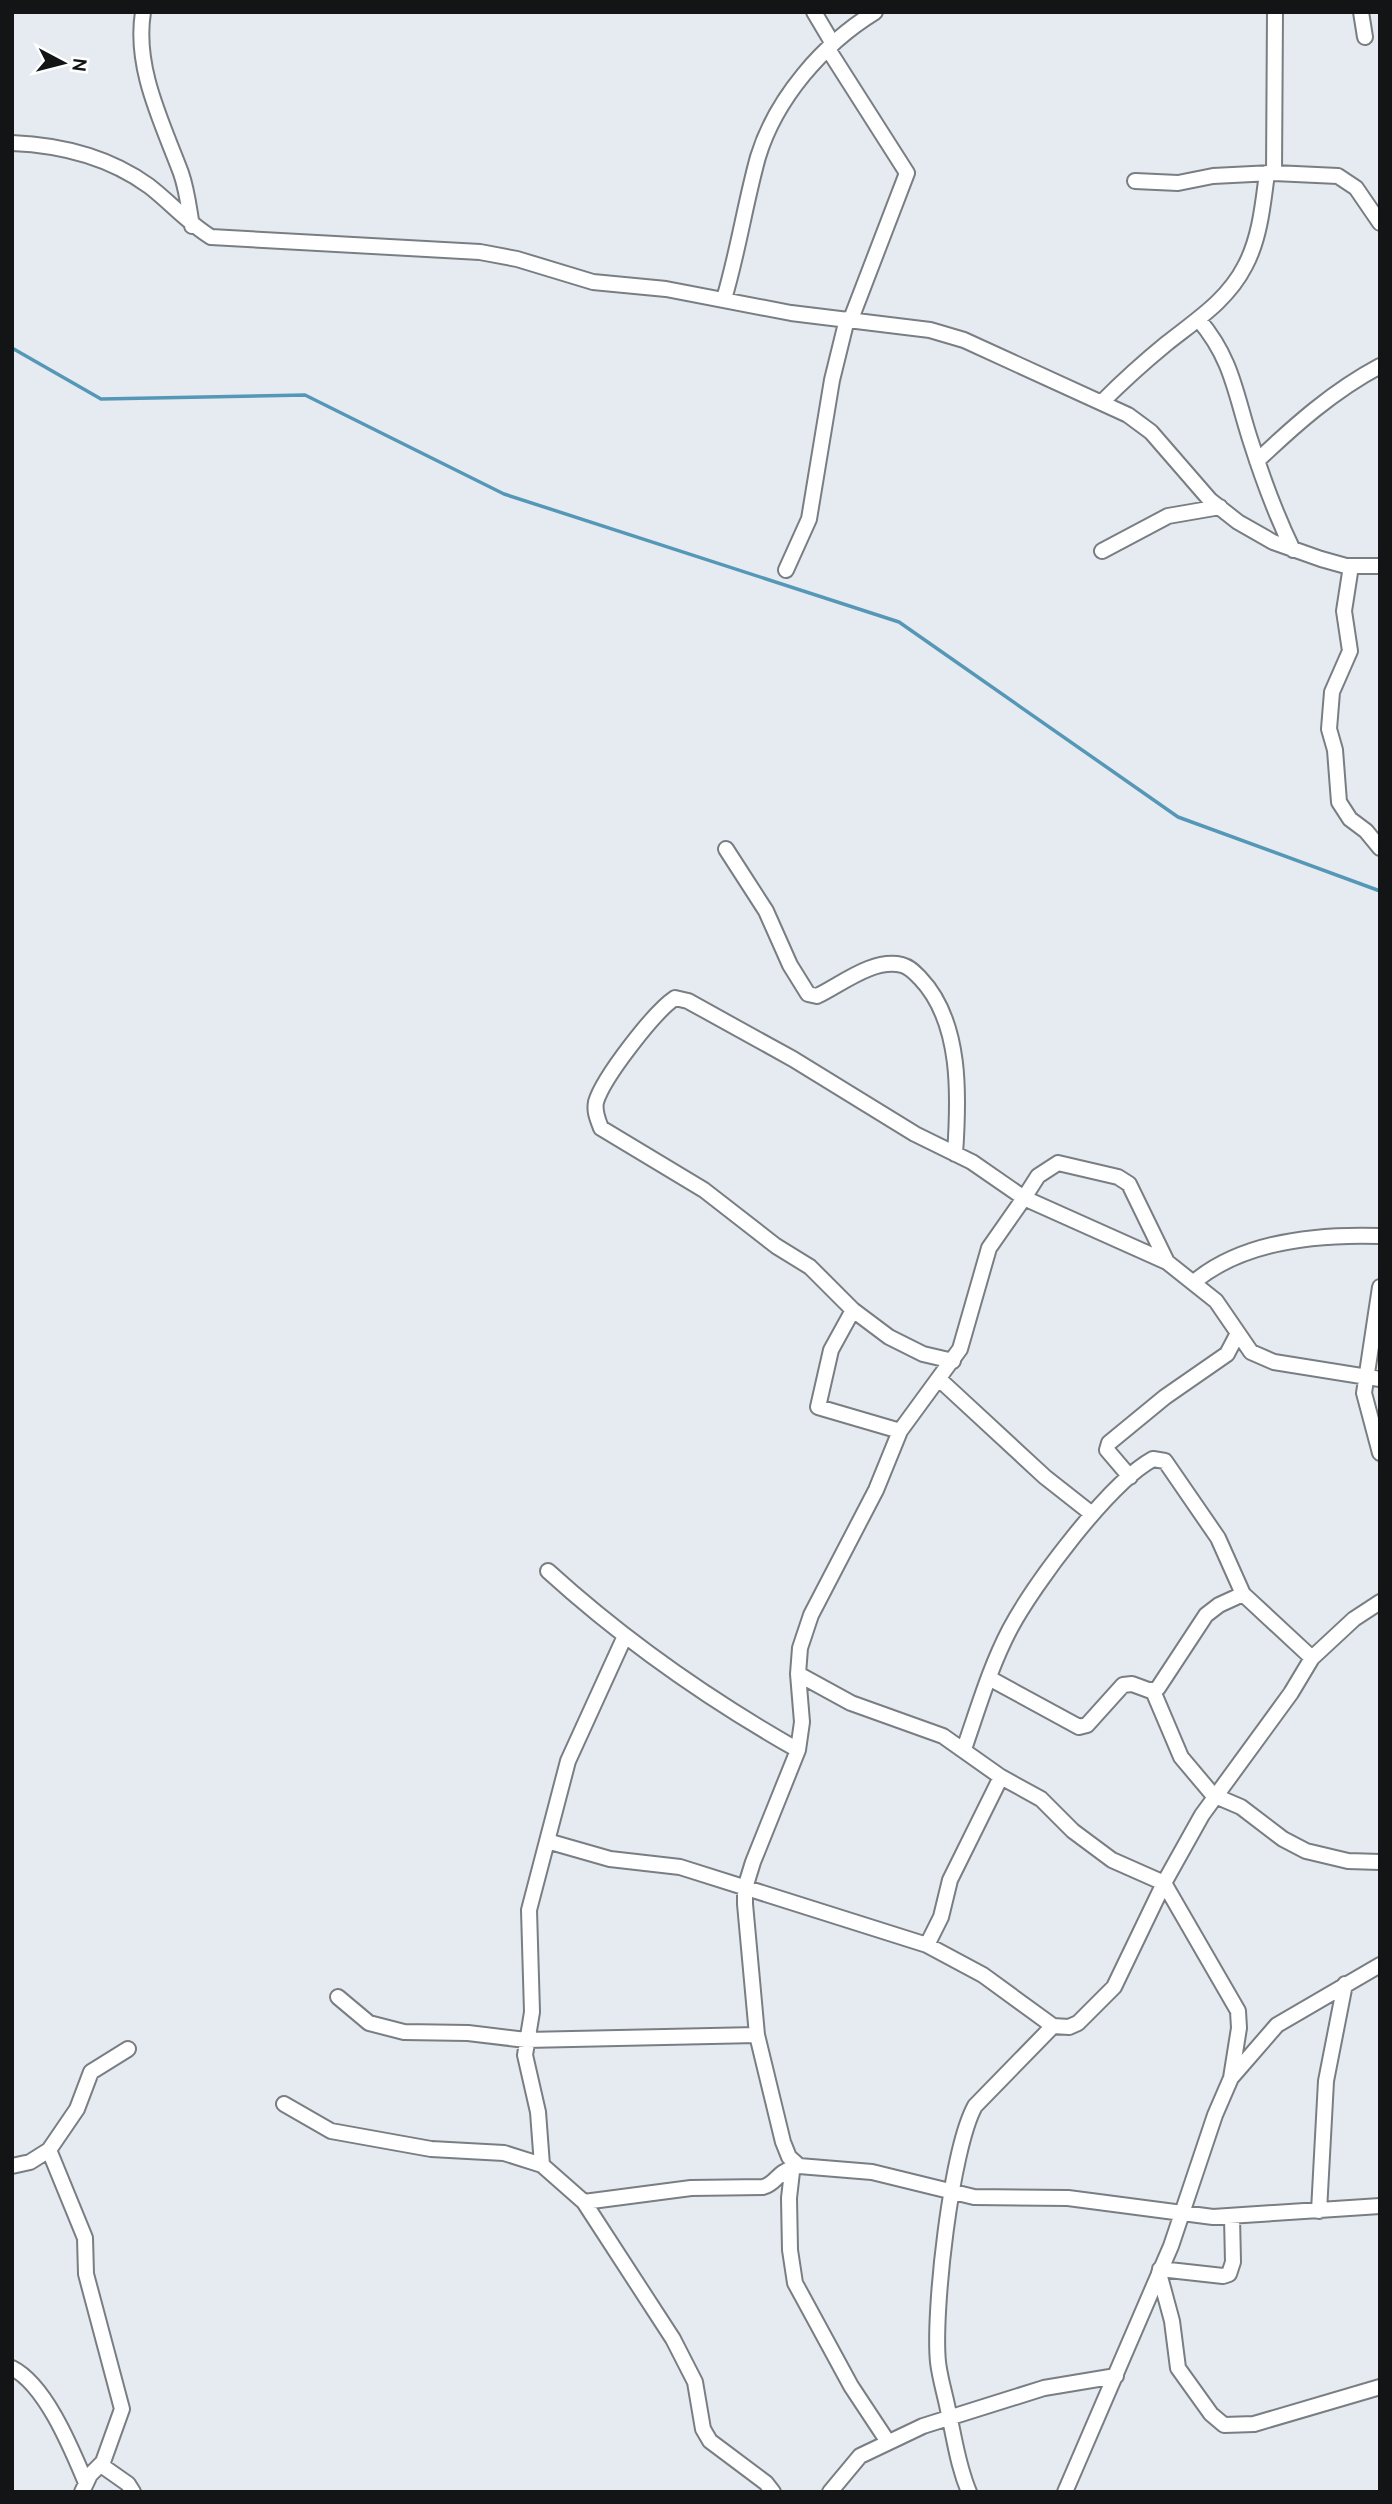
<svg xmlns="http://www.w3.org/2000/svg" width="1392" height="2504" font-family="Cabin,sans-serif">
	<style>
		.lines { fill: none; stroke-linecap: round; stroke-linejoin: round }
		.stream { stroke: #5597b7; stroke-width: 3.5 }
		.minor-casing { stroke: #797e83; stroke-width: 18 }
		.minor { stroke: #fff; stroke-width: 14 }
	</style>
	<rect width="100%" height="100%" fill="#e6ebf1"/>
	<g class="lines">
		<path class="stream" d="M 12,348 L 101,399 L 305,395 L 504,494 L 899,622 L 1178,817 L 1380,891"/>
		<defs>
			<path id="minor" d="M 143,12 C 134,68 162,122 181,173 C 187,190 189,209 192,226
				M 814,12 L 833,44
				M 1361,12 L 1365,37
				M 828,49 L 907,173 L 851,319
				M 12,143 C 61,145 109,157 149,186 C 171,203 188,223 211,237 L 480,252 L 517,259 L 593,282 L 666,289 L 791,313 L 930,330 L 964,340 L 1128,415 L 1151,432 L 1210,500 L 1238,522 L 1273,542 L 1321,559 L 1346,566 L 1380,566
				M 1274,173 L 1275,12
				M 1135,181 L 1178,183 L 1213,176 L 1274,173 L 1338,176 L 1356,188 L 1380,223
				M 724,299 C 738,252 745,204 758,157 C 776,98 823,44 875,12
				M 1199,320 C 1232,359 1235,392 1250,439 C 1262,477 1275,513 1293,550
				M 1102,402 C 1123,381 1144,362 1166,344 C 1196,320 1227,301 1245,266 C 1260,238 1263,204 1267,173
				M 1257,461 C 1295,425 1333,391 1380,366
				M 1102,551 L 1168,516 L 1220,507
				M 1351,566 L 1344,611 L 1350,651 L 1332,692 L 1329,729 L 1335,750 L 1339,802 L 1350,819 L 1366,831 L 1380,848
				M 786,570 L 809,519 L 832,380 L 847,319
				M 726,849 L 766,911 L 790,965 L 808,994 L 817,996 C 842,984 873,958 902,965 C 910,967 915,973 920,978 C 962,1022 959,1097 955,1154
				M 1194,1282 C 1243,1241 1319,1234 1380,1236
				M 1380,1287 L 1364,1393 L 1380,1453
				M 853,1310 L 831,1350 L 818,1407 L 900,1431
				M 953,1361 L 923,1354 L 889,1337 L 853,1310 L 810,1267 L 776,1246 L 704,1190 L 601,1128 C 598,1120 594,1112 596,1102 C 603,1078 654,1012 675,998 L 688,1001 L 793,1059 L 915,1134 L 972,1162 L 1024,1198 L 1038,1176 L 1058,1163 L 1118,1177 L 1129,1184 L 1167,1262
				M 939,1379 L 1045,1477 L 1092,1514
				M 1380,1379 L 1274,1362 L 1251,1352 L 1216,1301 L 1167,1262 L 1024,1198 L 989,1248 L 960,1349 L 900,1431 L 876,1490 L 811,1615 L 800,1648 L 798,1674 L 802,1722 L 798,1750 L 753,1862 L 745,1888 L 745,1904 L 757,2035 L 783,2142 L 789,2157 L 799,2166 L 872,2172 L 974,2197 L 1068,2198 L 1213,2217 L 1380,2206
				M 1130,1477 L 1107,1450 L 1109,1443 L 1165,1397 L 1227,1354 L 1237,1335
				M 548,1571 C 625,1641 708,1699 798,1750
				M 625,1636 L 568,1761 L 529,1910 L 532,2012 L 525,2055 L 538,2112 L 542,2165 L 584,2202 L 673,2339 L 695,2382 L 703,2429 L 710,2441 L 766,2483 L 773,2492
				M 798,1674 L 851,1703 L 943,1736 L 1001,1777 L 1041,1799 L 1073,1831 L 1112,1860 L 1164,1883 L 1238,2011 L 1239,2028 L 1231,2078
				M 989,1678 L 1079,1727 L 1087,1725 L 1123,1685 L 1132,1684 L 1151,1691 L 1158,1688 L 1206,1615 L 1219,1605 L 1243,1594
				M 1153,1691 L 1181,1757 L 1213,1795 L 1241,1807 L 1283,1839 L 1306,1851 L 1348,1861 L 1380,1862
				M 964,1749 C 978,1709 990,1667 1010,1629 C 1034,1584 1109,1483 1153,1459 L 1165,1461 L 1218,1538 L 1243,1594 L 1312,1658
				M 547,1841 L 610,1859 L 680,1867 L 927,1945 L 983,1975 L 1053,2026 L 1069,2027 L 1078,2023 L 1114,1987 L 1164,1883 L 1202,1815 L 1291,1693 L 1312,1658 L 1354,1619 L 1380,1602
				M 927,1945 L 941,1917 L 950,1880 L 1001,1777
				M 338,1997 L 369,2023 L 404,2032 L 468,2033 L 526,2040 L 757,2035
				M 284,2104 L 331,2131 L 431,2149 L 504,2153 L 542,2165
				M 49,2150 L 85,2238 L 86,2274 L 122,2409 L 103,2462 L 90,2475 L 82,2492
				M 793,2163 L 789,2198 L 790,2250 L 795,2283 L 851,2386 L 888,2442
				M 12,2166 L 30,2162 L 49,2150 L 77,2109 L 91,2072 L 128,2049
				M 584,2202 L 691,2188 L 763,2187 C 776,2184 778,2171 792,2169
				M 1319,2211 L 1326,2081 L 1345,1984
				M 1160,2269 L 1223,2276 L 1229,2274 L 1233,2262 L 1232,2217
				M 1159,2273 L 1172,2321 L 1178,2368 L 1211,2414 L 1224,2425 L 1254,2424 L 1380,2387
				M 12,2368 C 46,2385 72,2450 86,2483
				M 101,2465 L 128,2484 L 133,2492
				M 830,2492 L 860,2456 L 923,2426 L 1044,2388 L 1116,2376
				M 969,2492 C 958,2466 955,2441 949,2415 C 946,2397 940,2380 938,2362 C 933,2311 951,2150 975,2106 L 1053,2026
				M 1065,2492 L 1171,2246 L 1215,2115 L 1231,2078 L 1277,2025 L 1380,1965"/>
		</defs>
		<use href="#minor" class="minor-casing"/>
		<use href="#minor" class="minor"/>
	</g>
	<rect width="1392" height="2504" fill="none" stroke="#121416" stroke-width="28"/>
	<g transform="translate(63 63) rotate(97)" stroke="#ffffff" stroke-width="5" paint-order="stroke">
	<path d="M0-5L12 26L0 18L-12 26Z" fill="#121416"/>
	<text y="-10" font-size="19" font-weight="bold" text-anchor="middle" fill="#121416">N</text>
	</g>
</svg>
